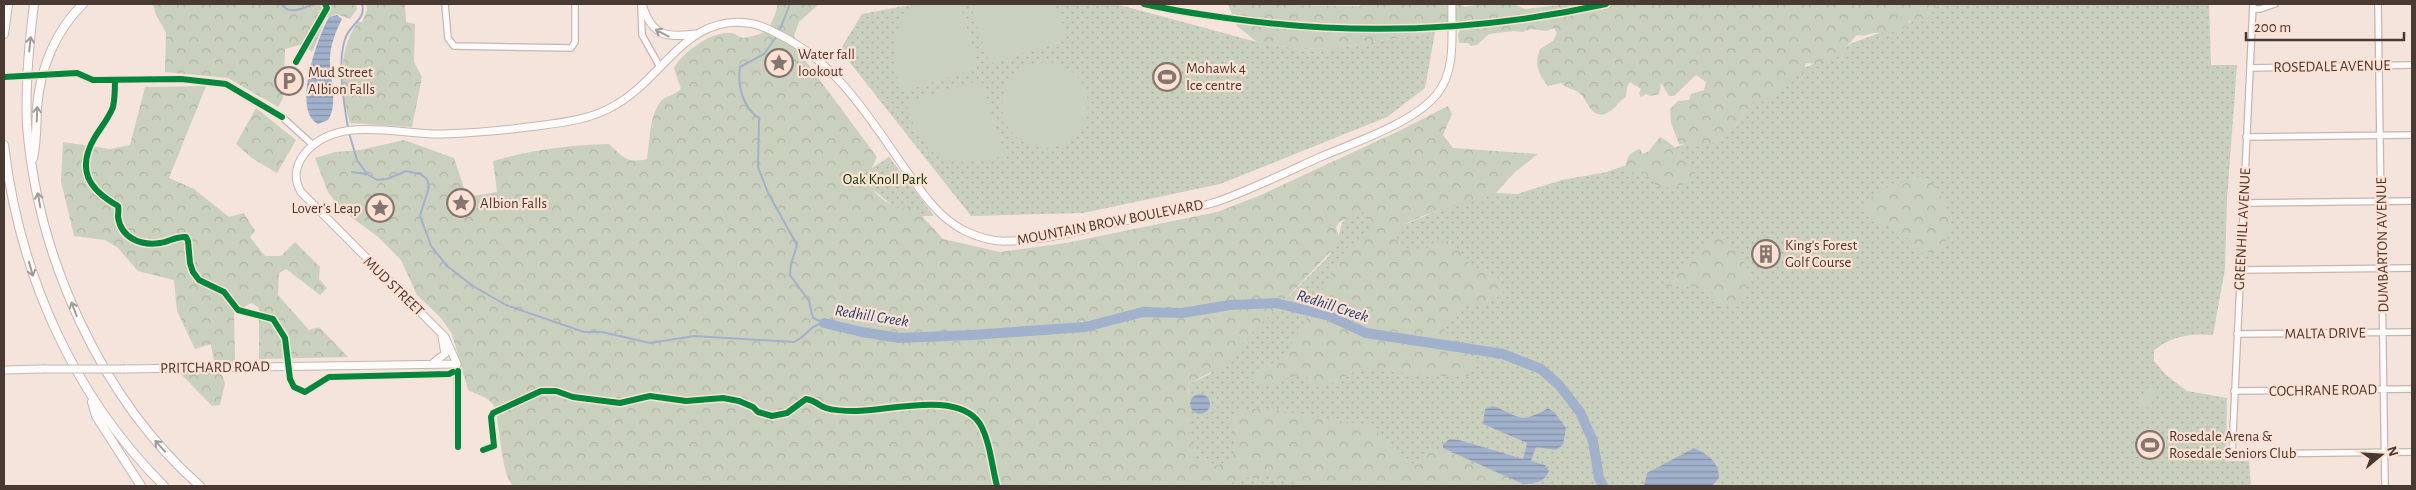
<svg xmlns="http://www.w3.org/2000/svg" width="2416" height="490" font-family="'Alegreya Sans',sans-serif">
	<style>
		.grass { fill: url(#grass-dots) }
		.forest { fill: url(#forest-crowns) }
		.pitch { fill: #cad0be }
		.water { fill: url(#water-rules) }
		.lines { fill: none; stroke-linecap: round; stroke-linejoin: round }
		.stream { stroke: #a1b1cc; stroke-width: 2 }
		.river { stroke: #a1b1cc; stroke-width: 10 }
		.minor-casing { stroke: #c4b7b0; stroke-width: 8 }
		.major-casing { stroke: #c4b7b0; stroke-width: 9 }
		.highway-casing { stroke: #c4b7b0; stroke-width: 10 }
		.minor { stroke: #fdfbfa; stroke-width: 5.5 }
		.major { stroke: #fdfbfa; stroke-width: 7 }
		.highway { stroke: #fdfbfa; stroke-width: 8 }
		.major-bridge-casing { stroke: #c4b7b0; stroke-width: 9; stroke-linecap: butt }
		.major-bridge { stroke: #fdfbfa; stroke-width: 7 }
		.cycleway-casing { stroke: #fee1d2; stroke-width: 9 }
		.cycleway { stroke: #00873e; stroke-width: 6 }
		.oneway { stroke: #a29a96 }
		.labels { text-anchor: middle; stroke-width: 4.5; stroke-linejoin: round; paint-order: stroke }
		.poi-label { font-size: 15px; fill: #483932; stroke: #fee1d2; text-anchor: start }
		.street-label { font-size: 15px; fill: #483932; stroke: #fee1d2 }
		.park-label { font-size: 15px; fill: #003801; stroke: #fee1d2 }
		.water-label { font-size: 16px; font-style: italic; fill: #1a4176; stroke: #fee1d2 }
	</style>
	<defs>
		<pattern id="grass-dots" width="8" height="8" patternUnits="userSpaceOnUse" patternTransform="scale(1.25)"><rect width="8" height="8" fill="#cad0be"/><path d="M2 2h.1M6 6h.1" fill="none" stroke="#afb3a4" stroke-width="1.8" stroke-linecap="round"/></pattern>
		<pattern id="forest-crowns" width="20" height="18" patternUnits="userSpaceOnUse" patternTransform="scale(1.25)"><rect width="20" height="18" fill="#cad0be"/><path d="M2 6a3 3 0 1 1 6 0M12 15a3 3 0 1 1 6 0" fill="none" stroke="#afb3a4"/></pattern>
		<pattern id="water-rules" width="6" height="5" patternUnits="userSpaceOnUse" patternTransform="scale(1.25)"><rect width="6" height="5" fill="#a1b1cc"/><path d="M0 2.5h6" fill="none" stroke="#8591a6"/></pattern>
	</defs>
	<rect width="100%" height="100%" fill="#f4e4dc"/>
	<path class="grass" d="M 915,4 L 1116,4 L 1257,42 L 1298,49 L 1334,48 L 1435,32 L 1425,88 L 1387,117 L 1220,184 L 1083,213 L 971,216 L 840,50 L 862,14 Z
		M 1913,4 L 2209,4 L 2211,65 L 2237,65 L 2227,199 L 2225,269 L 2213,335 C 2190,333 2173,336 2154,350 L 2154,361 L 2166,375 L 2187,391 L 2227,398 L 2226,461 L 2249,461 L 2251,486 L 1215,486 L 1198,466 L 1193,453 L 1187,427 L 1189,384 L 1210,374 L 1257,322 L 1281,304 L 1328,257 L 1336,244 L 1342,223 L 1352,212 L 1378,205 L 1398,227 L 1447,207 L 1497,193 L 1517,194 L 1562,180 L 1607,172 L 1735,126 L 1755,99 L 1797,71 L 1834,55 L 1852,43 L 1912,21 Z
		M 889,157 L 934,216 L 905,216 L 858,177 Z"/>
	<path class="forest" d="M 153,4 L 356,4 L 357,9 L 350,19 L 336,14 L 326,18 L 312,52 L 303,44 L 285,49 L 283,98 L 278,107 L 228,78 L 165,72 L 166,32 L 156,15 Z
		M 366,4 L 405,4 L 406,22 L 415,24 L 414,62 L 422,77 L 412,127 L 350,123 C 340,90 337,51 358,22 L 362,22 L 367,10 Z
		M 778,4 L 819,4 L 799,22 L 794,36 L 799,52 L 877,157 C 875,162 870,170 870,175 C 868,194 887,202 900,209 L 912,205 L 943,239 L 1000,252 L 1066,243 L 1217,212 L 1261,195 L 1401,130 L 1448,106 L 1452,114 L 1443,135 L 1453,148 L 1538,154 L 1515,172 L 1495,194 L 1425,215 L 1405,224 L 1396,234 L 1400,247 L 1420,250 L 1448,241 L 1454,244 L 1471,266 L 1494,275 L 1500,280 L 1503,293 C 1482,314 1458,294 1443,329 L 1464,345 L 1478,349 L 1469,376 C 1444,377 1420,375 1395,372 C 1383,371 1374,365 1362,369 C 1344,374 1330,390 1312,387 L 1307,377 C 1286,373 1276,385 1257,387 L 1254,379 L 1267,367 L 1286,357 L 1294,338 L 1314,308 L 1319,293 L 1348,247 L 1365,239 L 1371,230 L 1371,224 L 1366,211 L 1339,222 L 1336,228 L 1341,241 L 1220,367 L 1189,384 C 1187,402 1190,440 1195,457 L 1213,467 L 1231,460 C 1245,436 1209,409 1264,408 L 1372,426 L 1408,467 C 1419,463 1426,451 1437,449 C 1450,448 1462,460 1473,465 C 1492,475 1513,473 1531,486 L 1306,486 C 1293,483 1275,475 1261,477 C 1254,478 1249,479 1241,477 L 1228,486 L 513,486 C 499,471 501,414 492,403 C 487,397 476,394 468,390 L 452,334 L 441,318 L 417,295 L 401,260 L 377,236 L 347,214 L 334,200 L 328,192 L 315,158 L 335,152 L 360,150 L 404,140 L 454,158 L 467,197 L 497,192 L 493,161 C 531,150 569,145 609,144 C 623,157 627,164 647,159 C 650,141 649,116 661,101 C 666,96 675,95 681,89 L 674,68 C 683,52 712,31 731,33 C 735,33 739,37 743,38 C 769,34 771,29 778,4 Z
		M 1228,4 L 1360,6 L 1361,4 L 1459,4 L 1465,7 L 1481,4 L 1513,4 L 1525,9 L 1568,4 L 1939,4 L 1925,21 L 1909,21 C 1902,35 1889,32 1877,33 C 1869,33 1865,37 1857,35 L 1844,49 L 1845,52 L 1842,55 L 1818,64 L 1806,63 L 1803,75 C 1787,77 1787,76 1781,91 L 1764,100 L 1754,101 L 1728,135 L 1713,143 L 1679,144 L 1671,123 L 1670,109 L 1678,101 L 1689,100 L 1691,94 L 1704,90 L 1706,82 L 1696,75 L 1674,96 L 1669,96 L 1661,83 L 1659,94 L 1651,96 L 1646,94 L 1641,97 L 1639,93 L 1641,89 L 1630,82 L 1627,87 L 1626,97 C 1618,101 1614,111 1605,114 C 1589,118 1588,98 1578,92 C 1572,88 1569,90 1561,83 L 1548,86 C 1538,74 1534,64 1540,49 L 1553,41 L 1557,33 L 1554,28 L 1547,31 L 1531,29 L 1522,32 L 1513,31 L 1489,34 L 1477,45 L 1471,46 L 1468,43 L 1459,43 L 1458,34 L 1461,28 L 1334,48 L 1298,49 L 1257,42 L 1237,26 Z
		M 206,86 L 169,178 L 194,189 L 229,217 L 244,213 L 255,231 L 250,237 L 265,256 L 281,256 L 295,242 L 320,267 L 319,279 L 327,288 L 320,295 L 286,269 L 279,273 L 278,295 L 309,330 L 319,327 L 348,357 L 259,359 L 259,308 L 252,303 L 234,311 L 235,362 L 214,362 L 211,344 L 195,349 L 177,311 L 174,280 L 138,271 L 117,247 L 105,240 L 74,236 L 61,181 L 63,142 L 110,149 L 130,145 L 145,87 Z
		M 256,108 L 296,140 L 277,173 L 252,158 L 236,144 Z
		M 1660,137 C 1675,145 1689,160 1696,175 C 1687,187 1672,187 1659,188 L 1644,172 L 1624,173 C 1627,161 1626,153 1640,149 L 1643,154 L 1649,151 Z
		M 1917,177 L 1927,178 L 1937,188 L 1950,215 L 1952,228 L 1941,251 L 1922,253 C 1916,248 1911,241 1905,236 C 1892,225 1874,224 1865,208 C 1871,188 1899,184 1917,177 Z
		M 1722,234 C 1731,248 1742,258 1750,273 L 1742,300 L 1719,309 L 1711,290 L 1705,287 L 1661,286 L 1692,263 L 1702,247 L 1707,242 Z
		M 216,371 L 222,375 L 225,383 L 220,405 L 212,406 L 180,373 Z"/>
	<path class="pitch" d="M 921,4 L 960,4 L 978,65 L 976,69 L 902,92 C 892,58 885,26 921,4 Z
		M 970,4 L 1053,4 L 1062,22 L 1066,40 L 992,63 L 989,62 Z
		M1002 105a43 43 0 1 1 86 0a43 43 0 1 1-86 0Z
		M 978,81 L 982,84 L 1005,156 C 946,170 924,162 906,102 Z
		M 2150,385 L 2159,390 L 2148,408 L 2139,402 Z"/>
	<path class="water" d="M 337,15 L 342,19 C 336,31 331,43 330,57 C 329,76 339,103 328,120 L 318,124 C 291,111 318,36 329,17 Z
		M1190 404a10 10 0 1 1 20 0a10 10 0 1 1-20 0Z
		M 1493,406 C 1519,415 1518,426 1548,408 L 1554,412 L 1566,428 L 1563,445 L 1556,450 L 1536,447 L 1531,461 L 1545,465 L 1549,471 C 1544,483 1536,483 1523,484 L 1443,448 L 1443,444 L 1450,439 L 1459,440 L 1523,459 L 1527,443 L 1483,424 L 1485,409 Z
		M 1694,448 C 1707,454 1719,461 1719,478 L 1712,486 L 1644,486 L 1647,473 Z"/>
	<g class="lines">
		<path class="stream" d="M 281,4 C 290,16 302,8 314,4
			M 779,32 L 790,4
			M 777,36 L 764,54 L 740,67 C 737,86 743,108 759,118 L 758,167 L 768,193 L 797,245 L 791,264 L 790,275 L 809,301 L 813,318 L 822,322
			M 348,128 C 344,103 337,64 345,39 C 349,25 367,19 362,4
			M 349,133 L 357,160 L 367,174 L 377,180 L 387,179 L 406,171 L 420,174 L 427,179 L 429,187 L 420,216 L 431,246 L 447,266 L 473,286 L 506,305 L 584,332 L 602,332 L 650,343 L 694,336 L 794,342 C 807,336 810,325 824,323
			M 352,172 L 366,174"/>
		<path class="river" d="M 824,323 L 862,332 L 899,338 L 972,335 L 1085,327 L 1143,312 L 1182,313 L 1230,305 L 1276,303 L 1329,316 L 1366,333 L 1503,354 L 1541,369 L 1559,385 L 1580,412 L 1593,441 L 1599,478 L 1603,486"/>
		<defs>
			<path id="minor" d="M 445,4 L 448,38 L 454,46 L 571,48 L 575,42 L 575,4
				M 641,4 L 642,35 L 660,67
				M 2253,4 L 2232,454 L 2412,452
				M 2378,4 L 2385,486
				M 2253,9 L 2260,9 L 2275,4
				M 2251,68 L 2412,65
				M 226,84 L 282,117 L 313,145
				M 2246,137 L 2412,135
				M 2243,203 L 2412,201
				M 2240,270 L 2412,268
				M 2237,334 L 2412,332
				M 457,364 L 458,447
				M 2234,391 L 2412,389"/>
			<path id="major" d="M 642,4 C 652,36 665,38 695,34
				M 434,362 L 445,354 L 442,337
				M 125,369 L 457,364 L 445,337 L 301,192 C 293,178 295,166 305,153 C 338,114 398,135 442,134 C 470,133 500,131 528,127 C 559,123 590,121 617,104 C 665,76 688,11 754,24 C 763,26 772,31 780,35 C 838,64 870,119 906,170 C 922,193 939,218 965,231 C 978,237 993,242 1007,241 C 1045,241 1084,229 1120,222 C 1153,215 1187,211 1219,201 C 1252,189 1285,173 1318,158 C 1353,143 1414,123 1437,94 C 1457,69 1451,33 1452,4
				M 4,370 L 42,369"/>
			<path id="highway" d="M 34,4 C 29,44 25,85 27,125 C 37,256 101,399 200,486
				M 4,34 L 8,4
				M 4,145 C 19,273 72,394 164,486
				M 33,158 C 37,141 36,125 37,108 C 40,69 55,31 83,4
				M 92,402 L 96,416 L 141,486"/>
		</defs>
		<use href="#minor" class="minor-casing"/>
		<use href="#major" class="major-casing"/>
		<use href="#highway" class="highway-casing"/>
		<use href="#minor" class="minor"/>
		<use href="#major" class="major"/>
		<use href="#highway" class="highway"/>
		<defs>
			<path id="major-bridge" d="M 42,369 L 125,369"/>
		</defs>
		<use href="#major-bridge" class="major-bridge-casing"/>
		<use href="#major-bridge" class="major-bridge"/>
		<defs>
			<path id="cycleway" d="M 1144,4 C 1174,11 1204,15 1234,19 C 1359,36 1483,31 1606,4
				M 296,62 L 327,8 L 325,4
				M 4,77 L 77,73 L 93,80 L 181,79 L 226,84 L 282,117
				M 115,80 C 115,89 115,98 113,107 C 109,118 101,127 95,137 C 76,169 88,189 118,206 C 119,210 118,213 118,217 C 121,238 141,246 160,243 C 169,242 176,236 186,237 L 188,241 L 190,263 L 193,272 L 199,280 L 224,292 L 238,310 L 273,319 L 285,338 L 290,379 L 294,387 L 305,392 L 329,377 L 449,374 L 453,372
				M 458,371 L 458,447
				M 483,450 L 494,446 L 491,417 L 493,413 L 541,391 L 556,391 L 573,397 L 620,403 L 650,396 L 686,401 L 723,398 L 739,401 L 753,407 L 758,412 L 772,416 L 787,413 L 806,399 C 818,401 818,406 826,408 C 835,411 847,411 856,411 C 888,411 959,390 980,424 C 990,441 992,467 997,486"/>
		</defs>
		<use href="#cycleway" class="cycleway-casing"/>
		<use href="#cycleway" class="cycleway"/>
	</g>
	<defs><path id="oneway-shaft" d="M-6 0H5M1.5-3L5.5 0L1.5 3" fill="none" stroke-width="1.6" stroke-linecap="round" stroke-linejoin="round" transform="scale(1.25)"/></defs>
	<g class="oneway">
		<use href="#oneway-shaft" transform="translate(662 33) rotate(-152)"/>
		<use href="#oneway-shaft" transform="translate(30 44) rotate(-84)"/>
		<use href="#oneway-shaft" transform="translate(37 114) rotate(-88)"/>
		<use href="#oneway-shaft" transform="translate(39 200) rotate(-100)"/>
		<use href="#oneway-shaft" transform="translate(31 269) rotate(74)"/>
		<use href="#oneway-shaft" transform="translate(74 309) rotate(-111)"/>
		<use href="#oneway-shaft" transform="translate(160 446) rotate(-132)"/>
	</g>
	<defs>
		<symbol id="sight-ring" viewBox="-11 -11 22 22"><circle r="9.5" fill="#fee1d2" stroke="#84756e" stroke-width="1.5"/><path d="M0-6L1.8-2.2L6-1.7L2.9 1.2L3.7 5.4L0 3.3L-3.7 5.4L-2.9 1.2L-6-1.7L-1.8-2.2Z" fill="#84756e"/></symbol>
		<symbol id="stadium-ring" viewBox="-11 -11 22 22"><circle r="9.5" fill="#fee1d2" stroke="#84756e" stroke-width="1.5"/><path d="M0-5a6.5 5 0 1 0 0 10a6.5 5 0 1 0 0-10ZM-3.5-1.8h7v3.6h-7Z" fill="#84756e"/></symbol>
		<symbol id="parking-ring" viewBox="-11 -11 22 22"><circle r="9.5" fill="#fee1d2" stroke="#84756e" stroke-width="1.5"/><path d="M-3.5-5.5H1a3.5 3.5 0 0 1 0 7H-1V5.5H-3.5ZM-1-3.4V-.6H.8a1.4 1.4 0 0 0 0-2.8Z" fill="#84756e"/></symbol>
		<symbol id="building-ring" viewBox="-11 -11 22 22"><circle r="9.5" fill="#fee1d2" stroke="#84756e" stroke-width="1.5"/><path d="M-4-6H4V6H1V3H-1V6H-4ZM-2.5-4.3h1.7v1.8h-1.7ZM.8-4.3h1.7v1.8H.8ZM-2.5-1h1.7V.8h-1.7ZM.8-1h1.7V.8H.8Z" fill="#84756e"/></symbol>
	</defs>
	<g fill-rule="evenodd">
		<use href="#sight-ring" x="763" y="47" width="32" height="32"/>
		<use href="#stadium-ring" x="1151" y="61" width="32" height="32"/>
		<use href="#parking-ring" x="273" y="65" width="32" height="32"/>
		<use href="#sight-ring" x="445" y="187" width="32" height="32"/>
		<use href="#sight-ring" x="364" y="192" width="32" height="32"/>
		<use href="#building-ring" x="1750" y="238" width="32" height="32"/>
		<use href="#stadium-ring" x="2134" y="429" width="32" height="32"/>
	</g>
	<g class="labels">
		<g class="poi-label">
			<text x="798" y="59">Water fall<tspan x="798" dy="17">lookout</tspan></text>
			<text x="1186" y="73">Mohawk 4<tspan x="1186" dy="17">Ice centre</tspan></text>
			<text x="308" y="77">Mud Street<tspan x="308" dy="17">Albion Falls</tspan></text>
			<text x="480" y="208">Albion Falls</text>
			<text x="361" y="213" text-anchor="end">Lover's Leap</text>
			<text x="1785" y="250">King's Forest<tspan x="1785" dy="17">Golf Course</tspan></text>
			<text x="2169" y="441">Rosedale Arena &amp;<tspan x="2169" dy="17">Rosedale Seniors Club</tspan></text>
		</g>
		<g class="street-label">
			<text transform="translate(2332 66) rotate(-1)" y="5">ROSEDALE AVENUE</text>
			<text transform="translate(1110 222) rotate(-11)" y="5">MOUNTAIN BROW BOULEVARD</text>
			<text transform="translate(2242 229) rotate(-87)" y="5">GREENHILL AVENUE</text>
			<text transform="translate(2382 245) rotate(-91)" y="5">DUMBARTON AVENUE</text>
			<text transform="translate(394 286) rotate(44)" y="5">MUD STREET</text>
			<text transform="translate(2325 333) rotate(-1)" y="5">MALTA DRIVE</text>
			<text transform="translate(215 367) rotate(-1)" y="5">PRITCHARD ROAD</text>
			<text transform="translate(2323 390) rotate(-1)" y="5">COCHRANE ROAD</text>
		</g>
		<g class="park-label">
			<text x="885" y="184">Oak Knoll Park</text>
		</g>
		<g class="water-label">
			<text transform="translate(1333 305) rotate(18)" y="6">Redhill Creek</text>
			<text transform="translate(872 315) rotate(9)" y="6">Redhill Creek</text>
		</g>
	</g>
	<rect width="2416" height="490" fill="none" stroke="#483932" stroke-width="10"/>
	<g transform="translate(2381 455) rotate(72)" stroke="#fee1d2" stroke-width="4" paint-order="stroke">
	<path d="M0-4L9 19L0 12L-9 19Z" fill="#483932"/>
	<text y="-8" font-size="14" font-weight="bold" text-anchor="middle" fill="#483932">N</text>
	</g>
	<path d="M2246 32v8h158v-8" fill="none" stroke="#483932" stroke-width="2.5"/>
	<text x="2254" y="32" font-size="15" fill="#483932" stroke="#fee1d2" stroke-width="4" paint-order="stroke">200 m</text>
</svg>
